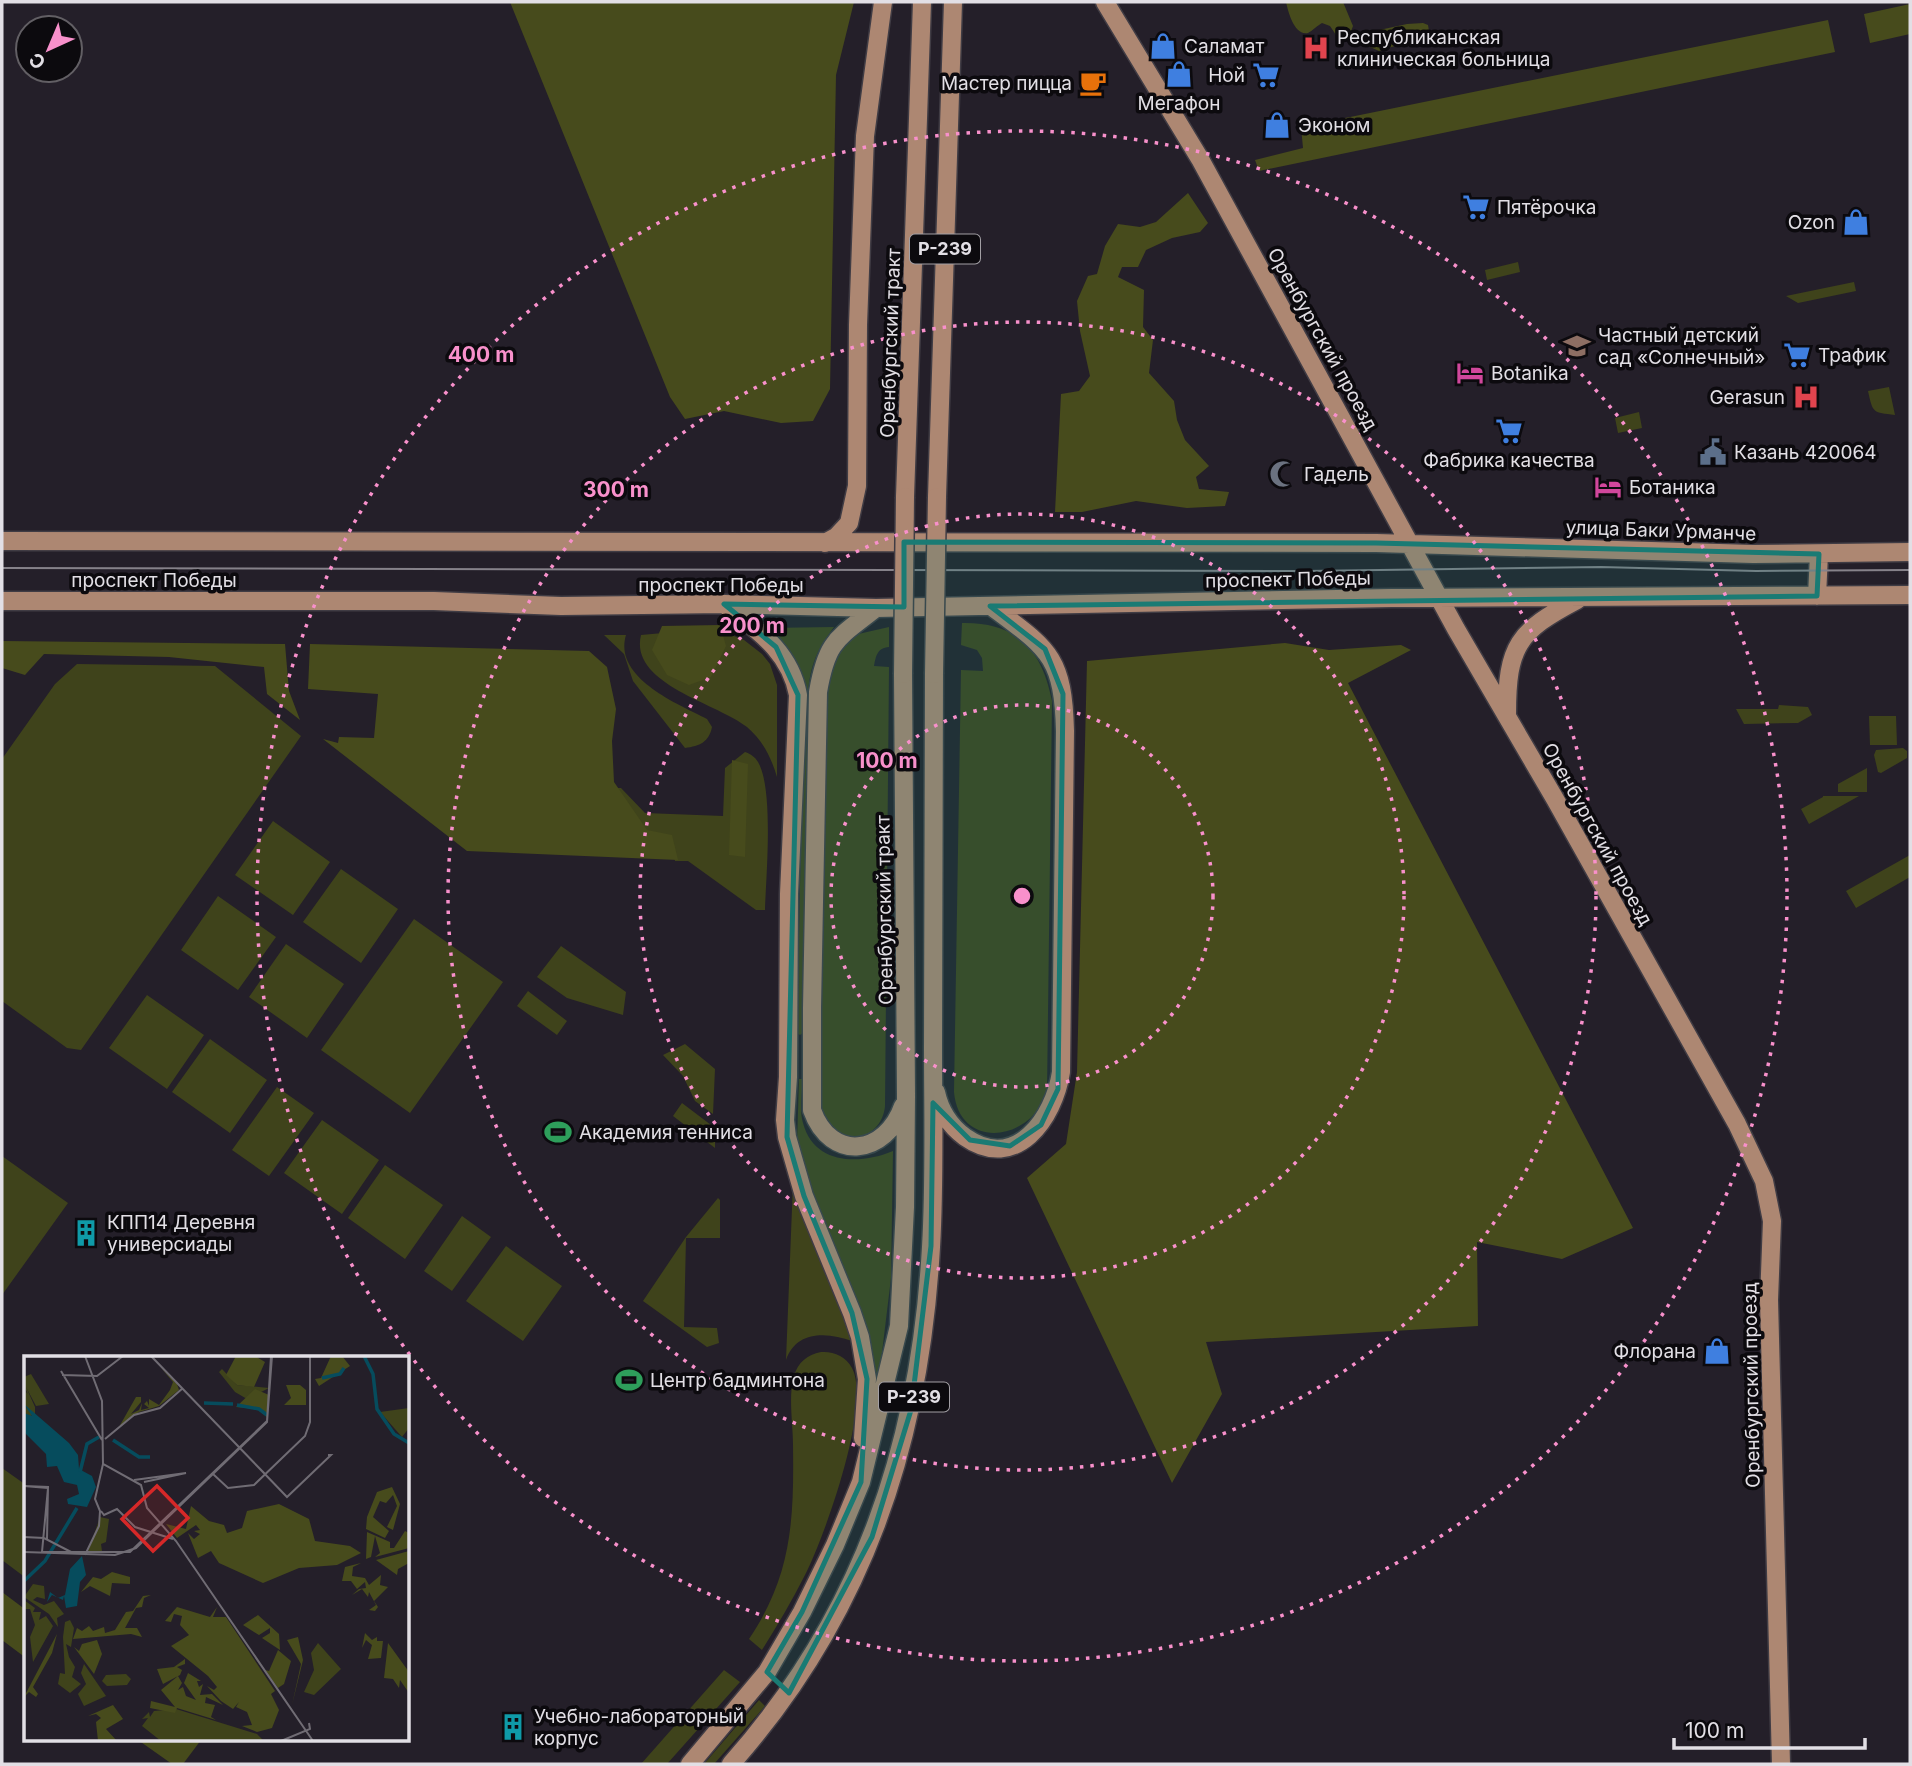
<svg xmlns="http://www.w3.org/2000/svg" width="1912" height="1766" font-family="Inter,sans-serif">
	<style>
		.green { fill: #3f431b }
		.forest { fill: #474b1c }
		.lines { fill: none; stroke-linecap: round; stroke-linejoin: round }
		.major-casing { stroke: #403c44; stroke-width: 21 }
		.major { stroke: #ad8772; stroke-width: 18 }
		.tram { stroke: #86828a; stroke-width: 2 }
		.major-bridge-casing { stroke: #403c44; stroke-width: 21; stroke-linecap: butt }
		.major-bridge { stroke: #ad8772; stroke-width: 18 }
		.marked { fill: #1a7b74; fill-opacity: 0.2; stroke: #1a7b74; stroke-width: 5; stroke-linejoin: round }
		.ring { fill: none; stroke: #f890cb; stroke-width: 3.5; stroke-dasharray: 3.5 7 }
		.labels { text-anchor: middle; stroke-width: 7; stroke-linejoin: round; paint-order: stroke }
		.shield { fill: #0c0a0e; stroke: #a29fa4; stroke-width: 2 }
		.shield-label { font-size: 18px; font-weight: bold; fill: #e2dfe5 }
		.poi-label { font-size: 19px; fill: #e2dfe5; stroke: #0c0a0e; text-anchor: start }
		.street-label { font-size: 19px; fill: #e2dfe5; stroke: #0c0a0e }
		.inset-river { fill: none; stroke: #064c5d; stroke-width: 3.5 }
		.inset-road { fill: none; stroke: #706c74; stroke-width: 2 }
		.view { fill: #d62828; fill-opacity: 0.15; stroke: #d62828; stroke-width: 3.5 }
		.inset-edge { fill: none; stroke: #e2dfe5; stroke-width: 3.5 }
		.centre { fill: #f890cb; stroke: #0c0a0e; stroke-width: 3.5 }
		.ring-label { font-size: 21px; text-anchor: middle; font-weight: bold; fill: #f890cb; stroke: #0c0a0e; stroke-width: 7; stroke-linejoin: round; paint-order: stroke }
	</style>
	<rect width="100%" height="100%" fill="#241f29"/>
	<path class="green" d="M 1518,262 L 1520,272 L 1487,280 L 1485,270 Z
		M 1854,282 L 1856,291 L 1798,303 L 1786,296 Z
		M 1889,387 L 1895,415 C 1873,412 1873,414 1868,391 Z
		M 1639,412 L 1642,428 L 1618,433 L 1615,418 Z
		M 962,623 C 1017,622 1042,650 1052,701 L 1047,1092 C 1030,1143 959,1150 954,1092 L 961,670 L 983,671 L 982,658 L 977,650 L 961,645 Z
		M 834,627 C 817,650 811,663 808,692 L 804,1032 L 800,1035 L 797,1033 L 804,692 C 797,663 790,650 768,628 Z
		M 889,627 L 889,647 C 877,648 876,656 874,666 L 889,667 L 885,1106 C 883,1130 859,1146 837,1132 C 833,1129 827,1126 824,1121 C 822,1117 821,1110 819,1105 L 823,676 L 829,663 L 854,635 Z
		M 674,632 L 729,634 L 744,640 L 762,654 L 770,664 L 777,685 L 777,777 C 771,757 763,741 747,727 C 717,703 629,684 641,635 Z
		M 604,635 L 626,635 C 613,678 678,704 707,719 L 712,727 C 709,742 700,746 685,748 L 633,681 L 624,654 Z
		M 77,664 L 215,666 L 301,736 L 81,1050 L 67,1048 L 2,1001 L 2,759 L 55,684 Z
		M 1779,705 L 1808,707 L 1812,715 L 1798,723 L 1744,724 L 1736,709 L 1778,709 Z
		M 1869,716 L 1896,716 L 1897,745 L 1870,745 Z
		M 1903,748 L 1907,751 L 1907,758 L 1881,773 L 1878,772 L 1874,755 L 1876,750 Z
		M 745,752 C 751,754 755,757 758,762 C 774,789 766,876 765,910 L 756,910 L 688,861 L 675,861 L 671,837 L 646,832 L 616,788 L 621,788 L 645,813 L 723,816 L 725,768 Z
		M 1867,768 L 1867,792 L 1838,792 L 1838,784 Z
		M 1823,797 L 1823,796 L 1859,796 L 1809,824 L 1801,809 Z
		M 273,821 L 330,862 L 293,915 L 235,875 Z
		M 1910,855 L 1910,877 L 1856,908 L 1846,891 Z
		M 341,869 L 398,909 L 361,963 L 303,922 Z
		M 218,896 L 276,937 L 238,990 L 181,950 Z
		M 414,919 L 503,982 L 410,1113 L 321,1050 Z
		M 286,944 L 344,984 L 307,1038 L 249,997 Z
		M 561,946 L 626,992 L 623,1015 L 567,998 L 537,977 Z
		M 528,991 L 567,1021 L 557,1035 L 517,1006 Z
		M 147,995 L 204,1035 L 167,1089 L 109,1048 Z
		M 210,1039 L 267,1080 L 230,1133 L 172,1092 Z
		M 685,1044 L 715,1069 L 713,1114 L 695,1101 L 683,1076 L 663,1055 Z
		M 799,1079 L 803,1079 C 802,1094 799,1109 803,1123 C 814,1165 860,1165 893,1151 L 891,1278 L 876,1402 L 804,1172 L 797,1144 Z
		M 277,1087 L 314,1113 L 269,1176 L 232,1150 Z
		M 682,1103 L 715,1128 L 715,1148 L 673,1116 Z
		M 322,1120 L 379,1160 L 342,1214 L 284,1173 Z
		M 2,1156 L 68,1203 L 2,1295 Z
		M 385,1165 L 443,1205 L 405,1259 L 348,1218 Z
		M 793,1183 L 837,1294 L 852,1341 C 828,1332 796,1330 786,1360 Z
		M 718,1198 L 720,1200 L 720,1238 L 686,1238 L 684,1327 L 717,1328 L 719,1343 L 707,1347 L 643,1301 L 686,1237 Z
		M 462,1216 L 491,1237 L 452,1291 L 424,1271 Z
		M 506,1246 L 562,1286 L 523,1341 L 466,1301 Z
		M 821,1352 C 833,1351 846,1356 852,1368 C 872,1405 824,1538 805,1575 C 792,1601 777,1626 762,1650 L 749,1639 C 792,1575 794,1520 793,1445 C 793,1424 788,1396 794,1376 C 798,1362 807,1355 821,1352 Z
		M 2,1468 L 26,1485 L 26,1578 L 2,1560 Z
		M 724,1670 L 740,1682 L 667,1764 L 641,1764 Z
		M 759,1700 L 765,1706 L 714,1764 L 704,1764 Z"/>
	<path class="forest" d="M 510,2 L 854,2 L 836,75 L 830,389 L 813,421 L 781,423 L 724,411 L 685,419 L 670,397 Z
		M 1286,2 L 1343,2 L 1353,26 L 1350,34 L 1343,39 L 1338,38 L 1330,26 L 1322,23 C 1318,25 1312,31 1308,33 C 1294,36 1288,11 1286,2 Z
		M 1910,4 L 1910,34 L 1870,43 L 1864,14 Z
		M 1828,20 L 1835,52 L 1259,171 L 1255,160 L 1303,148 L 1301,127 Z
		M 1423,23 L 1428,25 L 1429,31 L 1423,37 L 1379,51 L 1368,46 L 1367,42 L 1370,32 L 1407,24 Z
		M 1188,193 L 1208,223 L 1200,232 L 1172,238 L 1146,250 L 1138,267 L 1122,267 L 1118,277 L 1144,290 L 1143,327 L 1153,340 L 1149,373 L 1174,401 L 1177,420 L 1185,440 L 1209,466 L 1196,477 L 1199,489 L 1229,492 L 1225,506 L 1187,508 L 1136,501 L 1082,512 L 1055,512 L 1061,394 L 1079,391 L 1090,376 L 1080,331 L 1077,301 L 1088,276 L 1097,274 L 1105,246 L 1118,224 L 1140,227 L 1156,222 Z
		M 720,625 L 726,646 L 711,677 L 689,685 L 667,675 L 652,650 L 662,626 Z
		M 2,641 L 285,644 L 289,691 L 300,720 L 267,694 L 264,667 L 169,657 L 44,654 L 25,675 L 2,668 Z
		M 1285,643 L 1329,650 L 1401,645 L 1411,650 L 1348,683 L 1633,1228 L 1562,1259 L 1477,1242 L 1478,1326 L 1206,1342 L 1222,1394 L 1172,1483 L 1027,1178 L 1066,1144 L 1077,1072 L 1087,661 Z
		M 310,644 L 589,651 L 607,667 L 616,709 L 612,741 L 614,782 L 647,830 L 672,835 L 678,860 L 467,851 L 323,739 L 338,743 L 339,737 L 374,738 L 378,694 L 308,689 Z
		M 732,760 L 748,764 L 745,857 L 729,855 Z
		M 2,1592 L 26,1610 L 26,1658 L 2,1640 Z
		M 138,1740 L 201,1740 L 183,1764 L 172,1764 Z"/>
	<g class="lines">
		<defs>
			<path id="major" d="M 1105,2 L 1200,159 L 1456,629 L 1555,799 L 1737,1124 L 1764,1181 L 1772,1221 L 1769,1300 L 1781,1764
				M 905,497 L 922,2
				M 937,497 L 953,2
				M 2,541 L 1376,543 L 1753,554 L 1910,552
				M 825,543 L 836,537 L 849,523 L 857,486 L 858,325 L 865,136 L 883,2
				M 1817,596 L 1819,554
				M 2,601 L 434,601 L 561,606 L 724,604 L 876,608 L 1391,598 L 1910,595
				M 724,604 C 757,630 790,651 798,695 L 789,894 L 788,1077 L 785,1120 L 787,1137 L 804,1196 L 852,1313 L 860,1337 L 867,1379 L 863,1438
				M 876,608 C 837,639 827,640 818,692 L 812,1008 L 812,1110 C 831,1163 886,1155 903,1106
				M 1507,714 C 1507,646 1518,631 1577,600
				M 936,1092 C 940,1111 950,1126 965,1137 C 1016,1173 1054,1118 1061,1072 L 1065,731 C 1063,655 1048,649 991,606
				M 690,1764 L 767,1672 L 802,1612 L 835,1545 L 861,1482 L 899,1326 L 905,1207 L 906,1096 L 903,674
				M 731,1764 C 863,1615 920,1444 931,1247 C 935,1180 933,1113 933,1046 C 933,922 934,798 934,674"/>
		</defs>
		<use href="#major" class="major-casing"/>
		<use href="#major" class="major"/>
		<path class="tram" d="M 2,568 L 1306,571 L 1601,567 L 1756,571 L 1910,570"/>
		<defs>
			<path id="major-bridge" d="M 903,674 L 905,497
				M 934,674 L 937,497"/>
		</defs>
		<use href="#major-bridge" class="major-bridge-casing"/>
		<use href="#major-bridge" class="major-bridge"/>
	</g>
	<path class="marked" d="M 904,542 L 1376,543 L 1819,554 L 1817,596 L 990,606 L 1045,649 L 1063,694 L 1058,1089 L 1041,1125 L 1010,1146 L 970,1140 L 933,1103 L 931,1246 L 911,1410 L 872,1537 L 789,1693 L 767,1672 L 802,1612 L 861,1482 L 867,1379 L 852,1313 L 804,1196 L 787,1137 L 798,695 L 776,647 L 724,604 L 904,607 Z"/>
	<g class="ring">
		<circle cx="1022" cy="896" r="191"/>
		<circle cx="1022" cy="896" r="382"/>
		<circle cx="1022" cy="896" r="574"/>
		<circle cx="1022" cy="896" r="765"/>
	</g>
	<defs>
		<symbol id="shop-bare" viewBox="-9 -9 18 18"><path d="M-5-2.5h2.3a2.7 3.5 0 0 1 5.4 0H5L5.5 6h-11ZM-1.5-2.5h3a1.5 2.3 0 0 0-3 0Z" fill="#3f7fe0" stroke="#0c0a0e" stroke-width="2.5" paint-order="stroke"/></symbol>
		<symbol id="hospital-bare" viewBox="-9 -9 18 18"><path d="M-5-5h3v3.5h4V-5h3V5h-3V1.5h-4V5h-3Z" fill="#e0444e" stroke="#0c0a0e" stroke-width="2.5" paint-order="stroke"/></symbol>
		<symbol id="supermarket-bare" viewBox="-9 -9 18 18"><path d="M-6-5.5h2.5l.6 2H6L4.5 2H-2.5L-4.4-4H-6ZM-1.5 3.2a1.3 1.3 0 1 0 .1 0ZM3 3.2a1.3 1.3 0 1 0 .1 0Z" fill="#3f7fe0" stroke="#0c0a0e" stroke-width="2.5" paint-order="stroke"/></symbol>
		<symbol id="cafe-bare" viewBox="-9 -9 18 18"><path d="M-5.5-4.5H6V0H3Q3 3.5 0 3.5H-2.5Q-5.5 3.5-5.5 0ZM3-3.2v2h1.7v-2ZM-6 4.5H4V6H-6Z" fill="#e8710a" stroke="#0c0a0e" stroke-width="2.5" paint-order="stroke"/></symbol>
		<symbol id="school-bare" viewBox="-9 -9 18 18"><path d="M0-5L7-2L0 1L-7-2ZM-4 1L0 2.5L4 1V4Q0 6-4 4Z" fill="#8d6e63" stroke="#0c0a0e" stroke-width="2.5" paint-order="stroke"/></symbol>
		<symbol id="hotel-bare" viewBox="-9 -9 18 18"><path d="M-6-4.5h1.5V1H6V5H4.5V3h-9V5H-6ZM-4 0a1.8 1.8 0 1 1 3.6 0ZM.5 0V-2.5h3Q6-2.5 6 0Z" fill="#d1479c" stroke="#0c0a0e" stroke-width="2.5" paint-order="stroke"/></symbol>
		<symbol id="civic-bare" viewBox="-9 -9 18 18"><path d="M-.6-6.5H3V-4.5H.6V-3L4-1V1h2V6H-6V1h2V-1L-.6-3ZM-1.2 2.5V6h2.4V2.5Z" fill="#5c6f8a" stroke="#0c0a0e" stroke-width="2.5" paint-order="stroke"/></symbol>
		<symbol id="mosque-bare" viewBox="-9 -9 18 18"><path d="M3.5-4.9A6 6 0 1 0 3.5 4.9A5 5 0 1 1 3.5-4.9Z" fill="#6b7280" stroke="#0c0a0e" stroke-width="2.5" paint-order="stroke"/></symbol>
		<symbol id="stadium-bare" viewBox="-9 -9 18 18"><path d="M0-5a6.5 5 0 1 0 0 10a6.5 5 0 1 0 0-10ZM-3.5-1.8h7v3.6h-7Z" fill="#2e9e5b" stroke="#0c0a0e" stroke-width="2.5" paint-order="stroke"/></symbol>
		<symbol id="building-bare" viewBox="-9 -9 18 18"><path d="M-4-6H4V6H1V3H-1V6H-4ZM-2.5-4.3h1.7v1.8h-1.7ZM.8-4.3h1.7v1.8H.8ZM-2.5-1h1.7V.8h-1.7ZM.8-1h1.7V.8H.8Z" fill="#0f9aa8" stroke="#0c0a0e" stroke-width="2.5" paint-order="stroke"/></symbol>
	</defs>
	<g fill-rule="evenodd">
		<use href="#shop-bare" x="1144" y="27" width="38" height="38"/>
		<use href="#hospital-bare" x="1297" y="29" width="38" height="38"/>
		<use href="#shop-bare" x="1160" y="55" width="38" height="38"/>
		<use href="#supermarket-bare" x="1247" y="56" width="38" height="38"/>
		<use href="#cafe-bare" x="1074" y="64" width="38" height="38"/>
		<use href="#shop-bare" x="1258" y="106" width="38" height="38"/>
		<use href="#supermarket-bare" x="1457" y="188" width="38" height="38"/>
		<use href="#shop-bare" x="1837" y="203" width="38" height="38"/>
		<use href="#school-bare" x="1558" y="327" width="38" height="38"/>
		<use href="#supermarket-bare" x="1778" y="336" width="38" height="38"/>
		<use href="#hotel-bare" x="1451" y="354" width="38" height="38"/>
		<use href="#hospital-bare" x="1787" y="378" width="38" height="38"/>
		<use href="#supermarket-bare" x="1490" y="412" width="38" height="38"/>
		<use href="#civic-bare" x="1694" y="433" width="38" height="38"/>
		<use href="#mosque-bare" x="1264" y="455" width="38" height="38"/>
		<use href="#hotel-bare" x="1589" y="468" width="38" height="38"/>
		<use href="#stadium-bare" x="539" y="1113" width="38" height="38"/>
		<use href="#building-bare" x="67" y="1214" width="38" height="38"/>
		<use href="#shop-bare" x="1698" y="1332" width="38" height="38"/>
		<use href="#stadium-bare" x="610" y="1361" width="38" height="38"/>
		<use href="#building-bare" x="494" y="1708" width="38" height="38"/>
	</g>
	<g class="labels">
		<g class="shield">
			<rect x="910" y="234.5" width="70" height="29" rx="5"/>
			<rect x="879" y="1382.5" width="70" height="29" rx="5"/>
		</g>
		<g class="shield-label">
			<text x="945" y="255">Р-239</text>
			<text x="914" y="1403">Р-239</text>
		</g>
		<g class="poi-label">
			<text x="1337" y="44">Республиканская<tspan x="1337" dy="22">клиническая больница</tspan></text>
			<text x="1184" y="53">Саламат</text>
			<text x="1245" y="82" text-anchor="end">Ной</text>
			<text x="1072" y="90" text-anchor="end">Мастер пицца</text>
			<text x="1179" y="110" text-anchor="middle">Мегафон</text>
			<text x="1298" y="132">Эконом</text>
			<text x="1497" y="214">Пятёрочка</text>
			<text x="1835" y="229" text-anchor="end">Ozon</text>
			<text x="1598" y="342">Частный детский<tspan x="1598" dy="22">сад «Солнечный»</tspan></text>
			<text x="1818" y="362">Трафик</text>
			<text x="1491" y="380">Botanika</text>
			<text x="1785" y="404" text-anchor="end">Gerasun</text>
			<text x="1734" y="459">Казань 420064</text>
			<text x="1509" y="467" text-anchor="middle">Фабрика качества</text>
			<text x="1304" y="481">Гадель</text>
			<text x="1629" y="494">Ботаника</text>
			<text x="579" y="1139">Академия тенниса</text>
			<text x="107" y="1229">КПП14 Деревня<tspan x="107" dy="22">универсиады</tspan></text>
			<text x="1696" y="1358" text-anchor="end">Флорана</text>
			<text x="650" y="1387">Центр бадминтона</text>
			<text x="534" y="1723">Учебно-лабораторный<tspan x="534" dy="22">корпус</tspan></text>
		</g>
		<g class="street-label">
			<text transform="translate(1323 339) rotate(61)" y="7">Оренбургский проезд</text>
			<text transform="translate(890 343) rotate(-88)" y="7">Оренбургский тракт</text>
			<text transform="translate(1661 530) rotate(2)" y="7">улица Баки Урманче</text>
			<text transform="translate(1288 579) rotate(-1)" y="7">проспект Победы</text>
			<text x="154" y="587">проспект Победы</text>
			<text x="721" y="592">проспект Победы</text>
			<text transform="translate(1598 834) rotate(61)" y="7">Оренбургский проезд</text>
			<text transform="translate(884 910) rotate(-91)" y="7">Оренбургский тракт</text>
			<text transform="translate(1751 1385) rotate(-91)" y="7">Оренбургский проезд</text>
		</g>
	</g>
	<g transform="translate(24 1356)">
		<rect width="385" height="385" fill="#241f29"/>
		<path d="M 198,13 L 213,29 L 245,32 L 223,43 L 211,36 L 195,16 ZM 7,18 L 25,48 L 12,50 L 2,31 L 11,51 L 11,58 L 4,61 L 0,57 L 0,50 L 6,55 L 0,48 L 0,34 L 4,38 L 0,31 L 0,21 ZM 385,52 L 385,72 L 378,81 L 356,56 ZM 76,161 L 85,163 L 82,186 L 77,188 L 78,195 L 64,196 ZM 9,228 L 20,230 L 21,243 L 13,241 L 9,244 L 20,249 L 30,245 L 40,258 L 33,262 L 34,271 L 25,258 L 0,241 ZM 0,244 L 11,252 L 9,256 L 17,256 L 15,264 L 22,260 L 29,270 L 9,306 L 6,281 L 11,269 L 6,253 L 0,253 ZM 46,264 L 50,272 L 47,291 L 42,288 L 45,301 L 51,311 L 48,321 L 57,328 L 46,337 L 34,328 L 36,317 L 41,318 L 39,281 L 41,266 ZM 294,287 L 317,313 L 290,339 L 280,336 L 290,314 L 287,297 ZM 60,308 L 82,340 L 60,350 L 54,338 L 62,328 L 57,317 ZM 102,318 L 107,323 L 103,329 L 83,330 L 78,325 L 82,319 ZM 152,353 L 233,378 L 240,385 L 137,385 L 118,370 L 124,362 L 118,363 L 125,356 L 126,361 L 130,355 Z" fill="#3f431b"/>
		<path d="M 212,0 L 231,0 L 241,6 L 230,31 L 213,29 L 202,19 ZM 307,0 L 318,0 L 326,10 L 295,30 L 291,23 L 297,22 ZM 137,12 L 153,28 L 155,34 L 135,50 L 115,56 L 95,71 L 112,41 L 117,41 L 117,46 L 107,58 L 115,54 L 118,47 L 117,54 L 125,52 L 120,48 L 123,45 L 125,50 L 125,43 L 135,49 L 146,34 L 149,26 ZM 262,29 L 276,29 L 282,34 L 282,49 L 260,49 L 267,42 ZM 231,33 L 245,39 L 243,61 L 233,53 L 212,51 ZM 368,131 L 376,148 L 369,174 L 363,171 L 373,150 L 369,139 L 362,147 L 356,145 L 349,161 L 365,175 L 361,182 L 342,173 L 343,161 L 353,136 ZM 255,148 L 285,163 L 291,185 L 326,190 L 337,197 L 313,209 L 275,212 L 239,227 L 195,207 L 187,195 L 174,202 L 164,177 L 170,183 L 176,178 L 170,175 L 176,174 L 172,169 L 153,182 L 142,168 L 162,173 L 167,150 L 185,165 L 200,169 L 203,177 L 218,172 L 223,155 ZM 381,175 L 385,177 L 385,192 L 351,201 L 356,197 L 351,180 L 347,201 L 342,203 L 343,176 L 366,186 L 366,192 L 370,192 ZM 385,195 L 385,207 L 374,213 L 373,219 L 352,204 ZM 337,207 L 329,211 L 328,220 L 341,222 L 345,229 L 357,219 L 356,229 L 364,231 L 350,245 L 354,251 L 351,255 L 345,254 L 352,249 L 345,236 L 344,241 L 338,233 L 328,239 L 335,233 L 342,232 L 341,226 L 333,233 L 327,225 L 318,225 L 321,211 ZM 88,216 L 106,221 L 106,228 L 88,227 L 86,240 L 66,230 L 57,236 L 69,221 L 77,223 ZM 127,239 L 120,242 L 118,251 L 112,252 L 101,272 L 113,272 L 118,281 L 107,278 L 49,283 L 53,272 L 58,275 L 65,270 L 69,275 L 80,271 L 81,277 L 91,274 L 102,256 L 109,255 L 119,240 ZM 153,251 L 186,261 L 193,251 L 189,261 L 202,261 L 251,335 L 247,338 L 255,354 L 248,372 L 233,376 L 218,370 L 228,369 L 223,356 L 212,351 L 215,346 L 209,353 L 197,345 L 183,330 L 190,334 L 193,331 L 184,320 L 147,290 L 165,279 L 156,269 L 158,260 L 150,258 L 147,266 L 141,265 ZM 234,259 L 255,278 L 256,294 L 238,282 L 246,277 L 246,272 L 235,279 L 219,269 ZM 341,277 L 348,284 L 353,281 L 353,285 L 359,285 L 357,302 L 344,303 L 348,289 L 342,284 L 338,292 ZM 33,278 L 28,297 L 9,331 L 14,338 L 12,341 L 5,336 L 0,341 ZM 274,281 L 279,304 L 268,349 L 277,308 L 263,284 ZM 73,284 L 78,298 L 70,318 L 50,291 L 55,295 L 58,288 ZM 364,287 L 385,316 L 385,337 L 376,324 L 375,332 L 369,323 L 360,322 ZM 254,294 L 267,305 L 260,328 L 254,332 L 241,314 L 245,315 ZM 161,303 L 161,308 L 153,311 L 158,314 L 156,319 L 139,328 L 133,313 L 150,311 ZM 164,317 L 177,325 L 173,325 L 175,331 L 179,328 L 176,339 L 188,338 L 199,349 L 182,341 L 181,347 L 191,349 L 187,361 L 192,364 L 153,352 L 151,357 L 126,352 L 127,345 L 151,351 L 137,334 L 154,320 L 158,327 L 154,334 L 159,331 L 162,340 L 172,344 L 160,327 ZM 89,349 L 99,363 L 82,373 L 93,385 L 74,385 L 72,366 L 77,362 L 72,358 L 64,360 Z" fill="#474b1c"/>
		<path d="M 0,48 L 45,87 L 54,99 L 55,113 L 68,120 L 72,131 L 63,151 L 44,148 L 43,143 L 55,138 L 53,129 L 40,126 L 33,110 L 23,111 L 22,98 L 0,76 L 0,57 L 8,60 ZM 58,200 L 62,219 L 56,226 L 53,250 L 42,252 L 40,240 L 39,244 L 28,239 L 23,246 L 26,236 L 34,242 L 41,239 L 46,213 Z" fill="#064c5d"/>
		<path class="inset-river" d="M 340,0 L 349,18 L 353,53 L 370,78 L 385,87M 298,22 L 316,18 L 320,12M 180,47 L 209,48M 213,49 L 235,53 L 243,59M 89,84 L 115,101 L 126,101M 56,116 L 63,88 L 75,81M 0,225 L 21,205 L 53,152"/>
		<path class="inset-road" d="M 61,0 L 78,45 L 79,108 L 117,129 L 123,152 L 152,185 L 289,385M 127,0 L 242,119M 127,0 L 263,141 L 307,99 L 304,99M 37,15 L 78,84M 38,19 L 73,20 L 99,0M 81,83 L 110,59 L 136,52 L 159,32M 189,118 L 204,132 L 230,129 L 281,80 L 286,66 L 286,0M 110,124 L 162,117 L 120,126M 0,130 L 24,131 L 23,183M 0,130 L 24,132 L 18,196 L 106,196 L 243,65 L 247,0M 77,155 L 80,159 L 93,153 L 111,171 L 149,183M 0,181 L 20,182 L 49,197M 0,196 L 91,199 L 112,192 L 243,66 L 248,0M 61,199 L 75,170 L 76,155 L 71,143 L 79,108M 257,385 L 286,373 L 285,367"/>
		<path class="view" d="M 133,130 L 164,162 L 129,195 L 98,163 Z"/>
		<rect width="385" height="385" class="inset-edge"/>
	</g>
	<circle cx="1022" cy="896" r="10" class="centre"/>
	<g class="ring-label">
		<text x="481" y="362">400 m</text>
		<text x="616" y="497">300 m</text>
		<text x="752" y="633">200 m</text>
		<text x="887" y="768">100 m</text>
	</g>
	<rect width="1912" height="1766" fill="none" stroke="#e2dfe5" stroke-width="7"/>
	<g transform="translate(49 49) rotate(224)"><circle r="33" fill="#0c0a0e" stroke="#625f64" stroke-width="2"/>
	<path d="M0-5L12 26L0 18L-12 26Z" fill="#f890cb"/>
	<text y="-10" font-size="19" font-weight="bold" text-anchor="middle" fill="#e2dfe5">С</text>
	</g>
	<path d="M1674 1738v10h191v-10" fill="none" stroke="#e2dfe5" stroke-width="3.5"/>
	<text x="1685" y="1738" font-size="21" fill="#e2dfe5" stroke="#0c0a0e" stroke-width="5" paint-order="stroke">100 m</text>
</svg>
